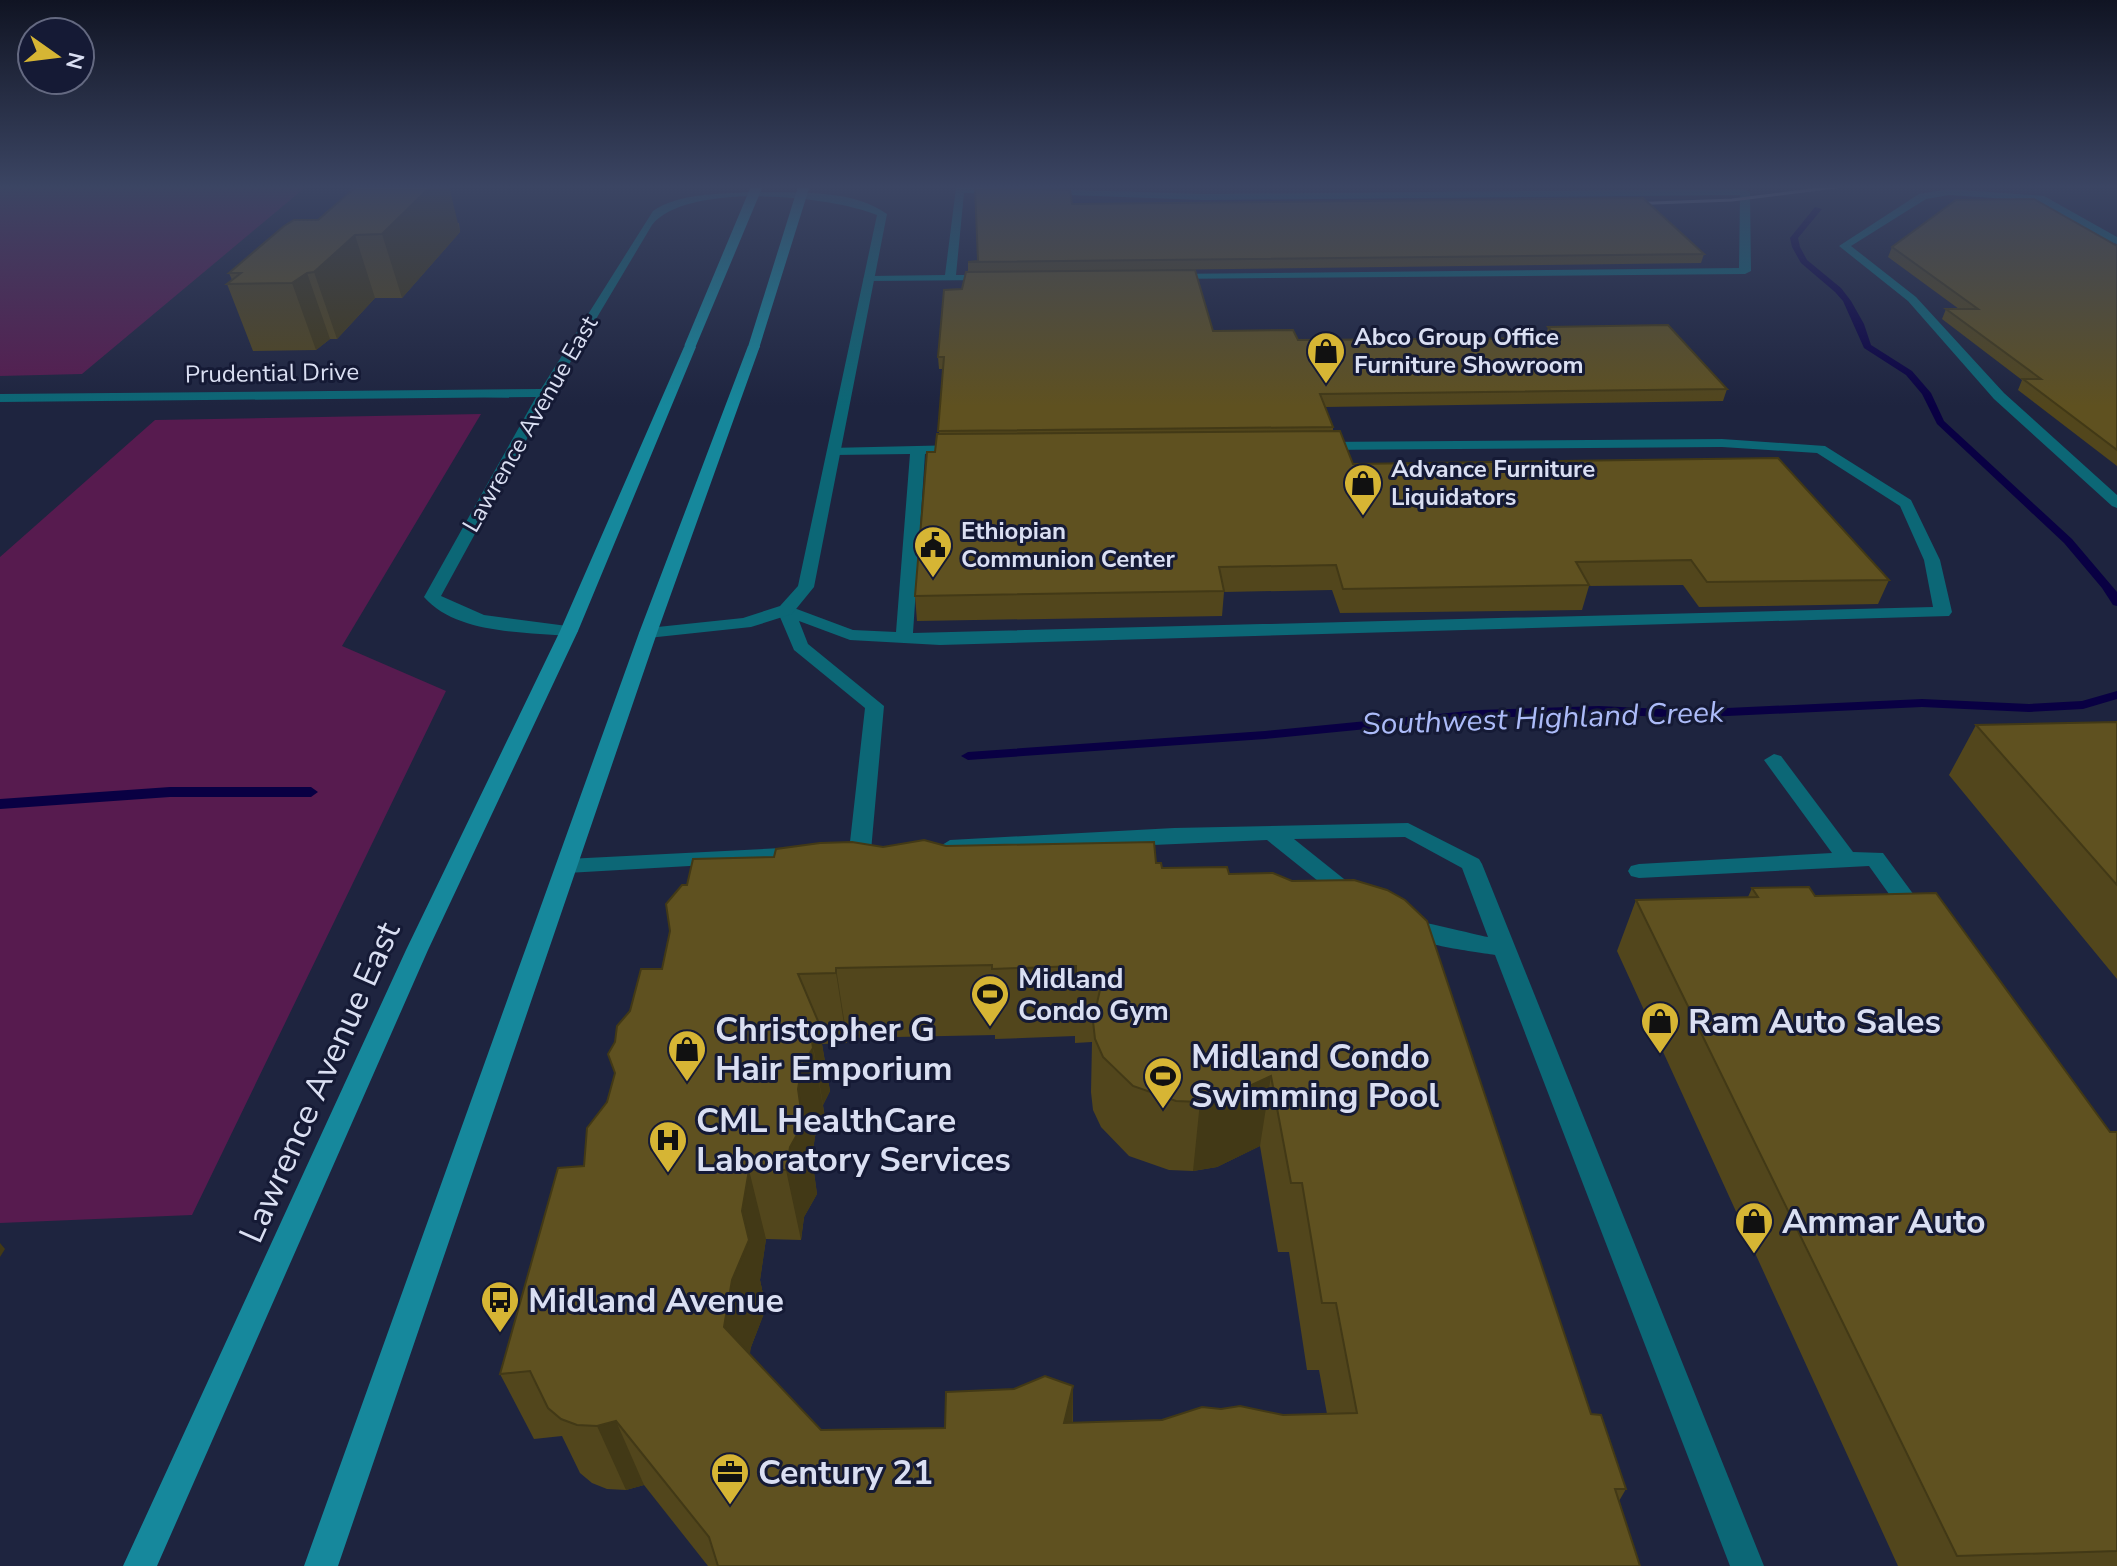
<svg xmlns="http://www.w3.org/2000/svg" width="2117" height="1566" font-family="'Nunito Sans',sans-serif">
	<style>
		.green { fill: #571b4f }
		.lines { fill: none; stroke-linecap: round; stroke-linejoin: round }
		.stream { fill: #090043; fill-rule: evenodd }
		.service { fill: #0c6776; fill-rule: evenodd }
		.minor { fill: #0c6776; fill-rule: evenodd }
		.secondary { fill: #16889c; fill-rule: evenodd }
		.rail { stroke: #7c8198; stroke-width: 3 }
		.secondary-bridge { stroke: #16889c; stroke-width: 11 }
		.wall { fill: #52461c; fill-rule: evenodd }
		.shaded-wall { fill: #423916 }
		.building { fill: #5f5120; stroke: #423916; stroke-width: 2; fill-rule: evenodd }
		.labels { text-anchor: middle; stroke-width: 6; stroke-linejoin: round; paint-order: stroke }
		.far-poi-label { font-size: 24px; font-weight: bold; fill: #dadff2; stroke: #151a35; text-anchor: start }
		.far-street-label { font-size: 24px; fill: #dadff2; stroke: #151a35 }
		.poi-label { font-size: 28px; font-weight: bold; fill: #dadff2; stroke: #151a35; text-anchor: start }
		.water-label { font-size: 30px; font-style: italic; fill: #acbbf8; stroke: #151a35 }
		.near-poi-label { font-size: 34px; font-weight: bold; fill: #dadff2; stroke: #151a35; text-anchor: start }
		.near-street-label { font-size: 34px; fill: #dadff2; stroke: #151a35 }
	</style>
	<rect width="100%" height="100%" fill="#1e243f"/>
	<path class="green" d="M 0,186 L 307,186 L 82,374 L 0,376 Z
		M 481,414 L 342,646 L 446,691 L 192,1215 L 0,1223 L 0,557 L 155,420 Z"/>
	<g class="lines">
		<path class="stream" d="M 1815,207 L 1822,209 L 1798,238 L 1800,247 L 1807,260 L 1841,288 L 1851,301 L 1864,324 L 1871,345 L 1912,371 L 1931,393 L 1944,421 L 2072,539 L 2117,592 L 2117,606 L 2113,605 L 2102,588 L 2064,543 L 1937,424 L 1922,394 L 1906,375 L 1864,348 L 1843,301 L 1835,292 L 1801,263 L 1792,247 L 1790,238 Z
			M 2117,691 L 2117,699 L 2083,709 L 2029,712 L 1922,707 L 1685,718 L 1599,714 L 1479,718 L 1265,739 L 968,760 L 961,756 L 968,752 L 1265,731 L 1479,710 L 1599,706 L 1685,710 L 1922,699 L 2029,704 L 2082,701 Z
			M 170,787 L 311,787 L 318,792 L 311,797 L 170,797 L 0,809 L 0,799 Z"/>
		<path class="service" d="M 956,188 L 1000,188 L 1005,191 L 1000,194 L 964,193 L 956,275 L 989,275 L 995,278 L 993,280 L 865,281 L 863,279 L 869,276 L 945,275 Z
			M 1044,189 L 1204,194 L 1745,189 L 1750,192 L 1751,271 L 1745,274 L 1169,279 L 1163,276 L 1165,274 L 1739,268 L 1740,195 L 1204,200 L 1041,194 Z
			M 1949,189 L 2044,196 L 2117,237 L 2117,244 L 2113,243 L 2038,201 L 1949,195 L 1926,199 L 1851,246 L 1916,297 L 2004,393 L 2117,495 L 2117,508 L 2112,506 L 1994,399 L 1908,301 L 1839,246 L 1919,194 Z
			M 1722,439 L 1825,446 L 1911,500 L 1940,560 L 1952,612 L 1949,616 L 940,645 L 850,640 L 799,621 L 808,644 L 884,706 L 871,851 L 860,858 L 849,851 L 865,708 L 794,650 L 777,610 L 786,605 L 853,630 L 896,632 L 910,454 L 834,455 L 829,454 L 829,448 L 960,445 L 967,449 L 960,453 L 925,454 L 913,633 L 1933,607 L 1924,560 L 1900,506 L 1817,453 L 1722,447 L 1320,450 L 1313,446 L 1320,442 Z
			M 1774,754 L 1781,756 L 1853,852 L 1883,853 L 1925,910 L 1928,916 L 1925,922 L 1909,922 L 1869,866 L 1639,878 L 1631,876 L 1628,871 L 1631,866 L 1639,864 L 1832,853 L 1764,760 Z
			M 1408,823 L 1479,859 L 1482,864 L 1764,1566 L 1730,1566 L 1495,955 C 1473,951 1408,945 1397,926 L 1400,920 C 1410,917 1472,934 1488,937 L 1462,868 L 1405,837 L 1294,839 L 1359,891 L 1362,896 L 1359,901 L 1343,901 L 1267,840 L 950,854 L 939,847 L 950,840 L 1174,828 Z
			M 802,847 L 813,854 L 810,859 L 567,873 L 559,871 L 556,866 L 559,861 L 567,859 Z"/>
		<path class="minor" d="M 750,192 C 792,193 852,188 887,214 L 814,587 L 792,614 L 751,627 L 648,638 L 639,633 L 648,628 L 743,618 L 780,606 L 798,586 L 877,215 C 830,195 686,182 652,225 L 552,393 L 441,596 L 484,615 L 575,627 L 578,631 L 575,635 L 569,636 C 524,632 456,634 424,597 L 536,397 L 0,402 L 0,394 L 541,389 L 653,211 C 679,193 719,194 750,192 Z"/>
		<path class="secondary" d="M 754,342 L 760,346 L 657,633 L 338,1566 L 304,1566 L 639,633 L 748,346 Z
			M 690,343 L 696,347 L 578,631 L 428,950 L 157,1566 L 123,1566 L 406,950 L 560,631 L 684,347 Z"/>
		<path class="rail" d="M 1628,204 L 1732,200 L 1843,186"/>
		<path class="secondary-bridge" d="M 690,346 L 757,186
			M 754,346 L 804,186"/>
	</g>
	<path class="wall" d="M 1072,204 L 1704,254 L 1701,263 L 998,272 L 1213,331 L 1298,340 L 1546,338 L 1548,327 L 1727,389 L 1723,401 L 1325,407 L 1333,427 L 1333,431 L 1353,464 L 1889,580 L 1878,604 L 1699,607 L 1683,585 L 1589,586 L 1582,610 L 1340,613 L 1332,590 L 1224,592 L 1222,616 L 917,621 L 915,596 L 939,434 L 943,369 L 939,369 L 938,357 L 968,272 L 968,262 L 978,261 Z
		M 459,223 L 460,232 L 402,298 L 375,298 L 337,339 L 330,339 L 316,350 L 253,351 L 227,284 L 232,280 L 229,273 L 284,226 Z
		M 2117,246 L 2117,466 L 2018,390 L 2022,380 L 1942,319 L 1946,309 L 1959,309 L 1888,257 L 1892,247 Z
		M 2117,722 L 2117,979 L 1949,775 L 1976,725 Z
		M 946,846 L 1156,863 L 1162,868 L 1229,874 L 1591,1414 L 1626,1489 L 1619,1501 L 1640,1566 L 708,1566 L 644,1485 L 626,1490 L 607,1489 L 592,1483 L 580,1473 L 562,1436 L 534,1439 L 500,1374 L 584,1166 L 607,1102 L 615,1073 L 615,1042 L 630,1011 L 662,969 L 687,885 L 774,857 L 883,847 ZM 995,1035 L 995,1039 L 1075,1036 L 1075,1043 L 1092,1042 L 1091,1092 L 1093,1110 L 1101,1127 L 1129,1156 L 1169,1170 L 1193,1171 L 1217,1167 L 1260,1146 L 1278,1252 L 1289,1252 L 1307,1370 L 1319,1370 L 1327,1414 L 1073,1423 L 1073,1386 L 1014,1389 L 945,1428 L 821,1430 L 749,1354 L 751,1347 L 766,1308 L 760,1280 L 766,1239 L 801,1240 L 804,1217 L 817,1194 L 812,1158 L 815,1136 L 825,1118 L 823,1105 L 830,1091 L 822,1044 L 847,1043 L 847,1038 Z
		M 1752,888 L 1815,896 L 2110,1132 L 2117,1132 L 2117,1566 L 1898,1566 L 1617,951 L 1636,900 L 1748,897 Z"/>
	<path class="shaded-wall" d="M 431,186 L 449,186 L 460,232 L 402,298 L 382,234 Z
		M 355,235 L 375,298 L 337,339 L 314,272 Z
		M 307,273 L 330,339 L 316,350 L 292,283 Z
		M 836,968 L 847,1038 L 847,1043 L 836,973 Z
		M 818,1021 L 830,1091 L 823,1105 L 811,1034 Z
		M 813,1048 L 825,1118 L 815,1136 L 812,1158 L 817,1194 L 804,1217 L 801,1240 L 786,1170 L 802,1066 Z
		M 1271,1076 L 1260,1146 L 1217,1167 L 1193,1171 L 1200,1102 Z
		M 749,1170 L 766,1239 L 760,1280 L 766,1308 L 751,1347 L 744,1394 L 724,1327 Z
		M 0,1243 L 5,1249 L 0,1257 Z
		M 1073,1386 L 1072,1451 L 1064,1423 Z
		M 616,1421 L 644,1485 L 626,1490 L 597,1426 Z"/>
	<path class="building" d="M 357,186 L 431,186 L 382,234 L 355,235 L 314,272 L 307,273 L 292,283 L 227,284 L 241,273 L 229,273 L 284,226 L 294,220 L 318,220 Z
		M 975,187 L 1070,190 L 1072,204 L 1643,198 L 1704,254 L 968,262 L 978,261 Z
		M 2034,199 L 2117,246 L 2117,450 L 2023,379 L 2041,379 L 1946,309 L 1978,309 L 1892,247 L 1956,200 Z
		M 1195,270 L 1213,331 L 1293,330 L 1298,340 L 1557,338 L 1548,327 L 1668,325 L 1727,389 L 1320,394 L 1333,427 L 938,431 L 944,357 L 938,357 L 944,290 L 962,289 L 966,272 Z
		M 1340,431 L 1353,464 L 1778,458 L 1889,580 L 1707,582 L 1691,560 L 1576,562 L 1589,585 L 1343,589 L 1336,565 L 1219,567 L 1224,591 L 915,596 L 927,452 L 935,452 L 937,434 Z
		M 2117,722 L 2117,885 L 1976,725 Z
		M 924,840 L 946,846 L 1154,842 L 1156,863 L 1161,863 L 1162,868 L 1227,867 L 1229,874 L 1273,873 L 1292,881 L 1354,880 L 1387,890 L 1405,900 L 1427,921 L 1591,1414 L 1601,1415 L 1626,1489 L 1615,1489 L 1640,1566 L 718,1566 L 709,1537 L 616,1421 L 597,1426 L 577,1425 L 561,1419 L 548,1408 L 530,1371 L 500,1374 L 558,1168 L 584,1166 L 587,1128 L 607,1102 L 615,1073 L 608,1054 L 615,1042 L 617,1026 L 630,1011 L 641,969 L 662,969 L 670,931 L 666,904 L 682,885 L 687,885 L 693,859 L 774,857 L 776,849 L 820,843 L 852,842 L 883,847 ZM 992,965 L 992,969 L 1076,966 L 1076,973 L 1104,972 L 1093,1021 L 1095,1039 L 1103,1057 L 1133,1086 L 1176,1101 L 1200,1102 L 1226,1097 L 1271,1076 L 1291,1183 L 1302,1183 L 1322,1303 L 1336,1303 L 1357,1413 L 1283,1415 L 1240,1406 L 1221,1409 L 1202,1407 L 1162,1420 L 1064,1423 L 1073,1386 L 1045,1376 L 1014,1389 L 946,1392 L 945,1428 L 821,1430 L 724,1327 L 732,1280 L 749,1240 L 742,1211 L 749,1170 L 786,1170 L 790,1147 L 803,1124 L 798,1089 L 802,1066 L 813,1048 L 811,1034 L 818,1021 L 798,974 L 836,973 L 836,968 Z
		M 1809,887 L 1815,896 L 1936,893 L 2110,1132 L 2117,1132 L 2117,1551 L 1957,1556 L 1636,900 L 1758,897 L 1752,888 Z"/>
	<linearGradient id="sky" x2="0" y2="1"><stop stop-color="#101423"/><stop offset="0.46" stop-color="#3b4563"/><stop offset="1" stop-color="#3b4563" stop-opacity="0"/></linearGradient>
	<rect width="2117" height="406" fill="url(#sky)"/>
	<defs>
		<symbol id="shop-pin" viewBox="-11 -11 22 30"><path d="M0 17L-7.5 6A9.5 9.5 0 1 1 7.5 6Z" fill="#d6b534" stroke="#151a35"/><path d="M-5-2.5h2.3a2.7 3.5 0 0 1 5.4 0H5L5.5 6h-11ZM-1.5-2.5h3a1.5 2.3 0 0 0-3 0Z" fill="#111"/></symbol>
		<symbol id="civic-pin" viewBox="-11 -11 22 30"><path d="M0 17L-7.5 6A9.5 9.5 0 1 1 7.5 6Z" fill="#d6b534" stroke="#151a35"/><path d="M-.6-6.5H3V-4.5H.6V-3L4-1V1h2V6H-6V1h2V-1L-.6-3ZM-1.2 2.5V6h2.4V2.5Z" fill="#111"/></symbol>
		<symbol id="stadium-pin" viewBox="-11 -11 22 30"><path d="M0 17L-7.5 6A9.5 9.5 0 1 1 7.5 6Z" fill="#d6b534" stroke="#151a35"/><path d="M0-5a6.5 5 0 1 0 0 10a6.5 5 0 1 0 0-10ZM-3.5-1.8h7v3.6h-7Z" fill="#111"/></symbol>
		<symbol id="hospital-pin" viewBox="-11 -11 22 30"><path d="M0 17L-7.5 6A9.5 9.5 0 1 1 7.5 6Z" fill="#d6b534" stroke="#151a35"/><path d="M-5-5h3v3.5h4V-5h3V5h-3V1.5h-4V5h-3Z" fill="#111"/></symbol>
		<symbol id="bus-pin" viewBox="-11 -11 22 30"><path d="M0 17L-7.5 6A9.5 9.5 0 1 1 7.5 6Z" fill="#d6b534" stroke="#151a35"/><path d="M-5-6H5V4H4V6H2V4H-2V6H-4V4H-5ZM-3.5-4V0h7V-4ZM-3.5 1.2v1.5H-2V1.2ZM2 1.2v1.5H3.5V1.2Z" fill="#111"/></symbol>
		<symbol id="office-pin" viewBox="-11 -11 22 30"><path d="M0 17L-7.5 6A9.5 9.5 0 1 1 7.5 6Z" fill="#d6b534" stroke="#151a35"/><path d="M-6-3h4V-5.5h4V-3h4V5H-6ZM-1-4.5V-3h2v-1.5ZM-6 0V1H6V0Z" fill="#111"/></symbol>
	</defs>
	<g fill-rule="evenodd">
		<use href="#shop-pin" x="1304" y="329" width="44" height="60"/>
		<use href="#shop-pin" x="1341" y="461" width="44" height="60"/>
		<use href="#civic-pin" x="911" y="523" width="44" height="60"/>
		<use href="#stadium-pin" x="968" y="972" width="44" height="60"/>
		<use href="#shop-pin" x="1638" y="999" width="44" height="60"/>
		<use href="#shop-pin" x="665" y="1027" width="44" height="60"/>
		<use href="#stadium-pin" x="1141" y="1054" width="44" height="60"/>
		<use href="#hospital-pin" x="646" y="1118" width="44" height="60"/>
		<use href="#shop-pin" x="1732" y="1199" width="44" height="60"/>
		<use href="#bus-pin" x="478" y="1278" width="44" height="60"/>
		<use href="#office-pin" x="708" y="1450" width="44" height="60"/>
	</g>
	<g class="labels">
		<g class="far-poi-label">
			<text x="1354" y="345">Abco Group Office<tspan x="1354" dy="28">Furniture Showroom</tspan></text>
			<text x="1391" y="477">Advance Furniture<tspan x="1391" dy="28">Liquidators</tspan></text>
			<text x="961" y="539">Ethiopian<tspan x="961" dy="28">Communion Center</tspan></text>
		</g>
		<g class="far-street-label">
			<text transform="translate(272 373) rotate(-1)" y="8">Prudential Drive</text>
			<text transform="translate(530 424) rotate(-60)" y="8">Lawrence Avenue East</text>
		</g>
		<g class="poi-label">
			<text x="1018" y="988">Midland<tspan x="1018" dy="32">Condo Gym</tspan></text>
		</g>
		<g class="water-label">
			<text transform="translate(1543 718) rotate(-2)" y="10">Southwest Highland Creek</text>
		</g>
		<g class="near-poi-label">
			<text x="1688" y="1033">Ram Auto Sales</text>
			<text x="715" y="1041">Christopher G<tspan x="715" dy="39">Hair Emporium</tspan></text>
			<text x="1191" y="1068">Midland Condo<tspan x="1191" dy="39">Swimming Pool</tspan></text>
			<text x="696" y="1132">CML HealthCare<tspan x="696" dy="39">Laboratory Services</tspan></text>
			<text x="1782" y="1233">Ammar Auto</text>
			<text x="528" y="1312">Midland Avenue</text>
			<text x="758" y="1484">Century 21</text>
		</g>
		<g class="near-street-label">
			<text transform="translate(319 1082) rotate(-66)" y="12">Lawrence Avenue East</text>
		</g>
	</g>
	<g transform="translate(56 56) rotate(104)"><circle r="38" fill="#151a35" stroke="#646981" stroke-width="2"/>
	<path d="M0-6L14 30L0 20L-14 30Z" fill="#d6b534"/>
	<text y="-12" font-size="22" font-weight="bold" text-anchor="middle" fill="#dadff2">N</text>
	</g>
</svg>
